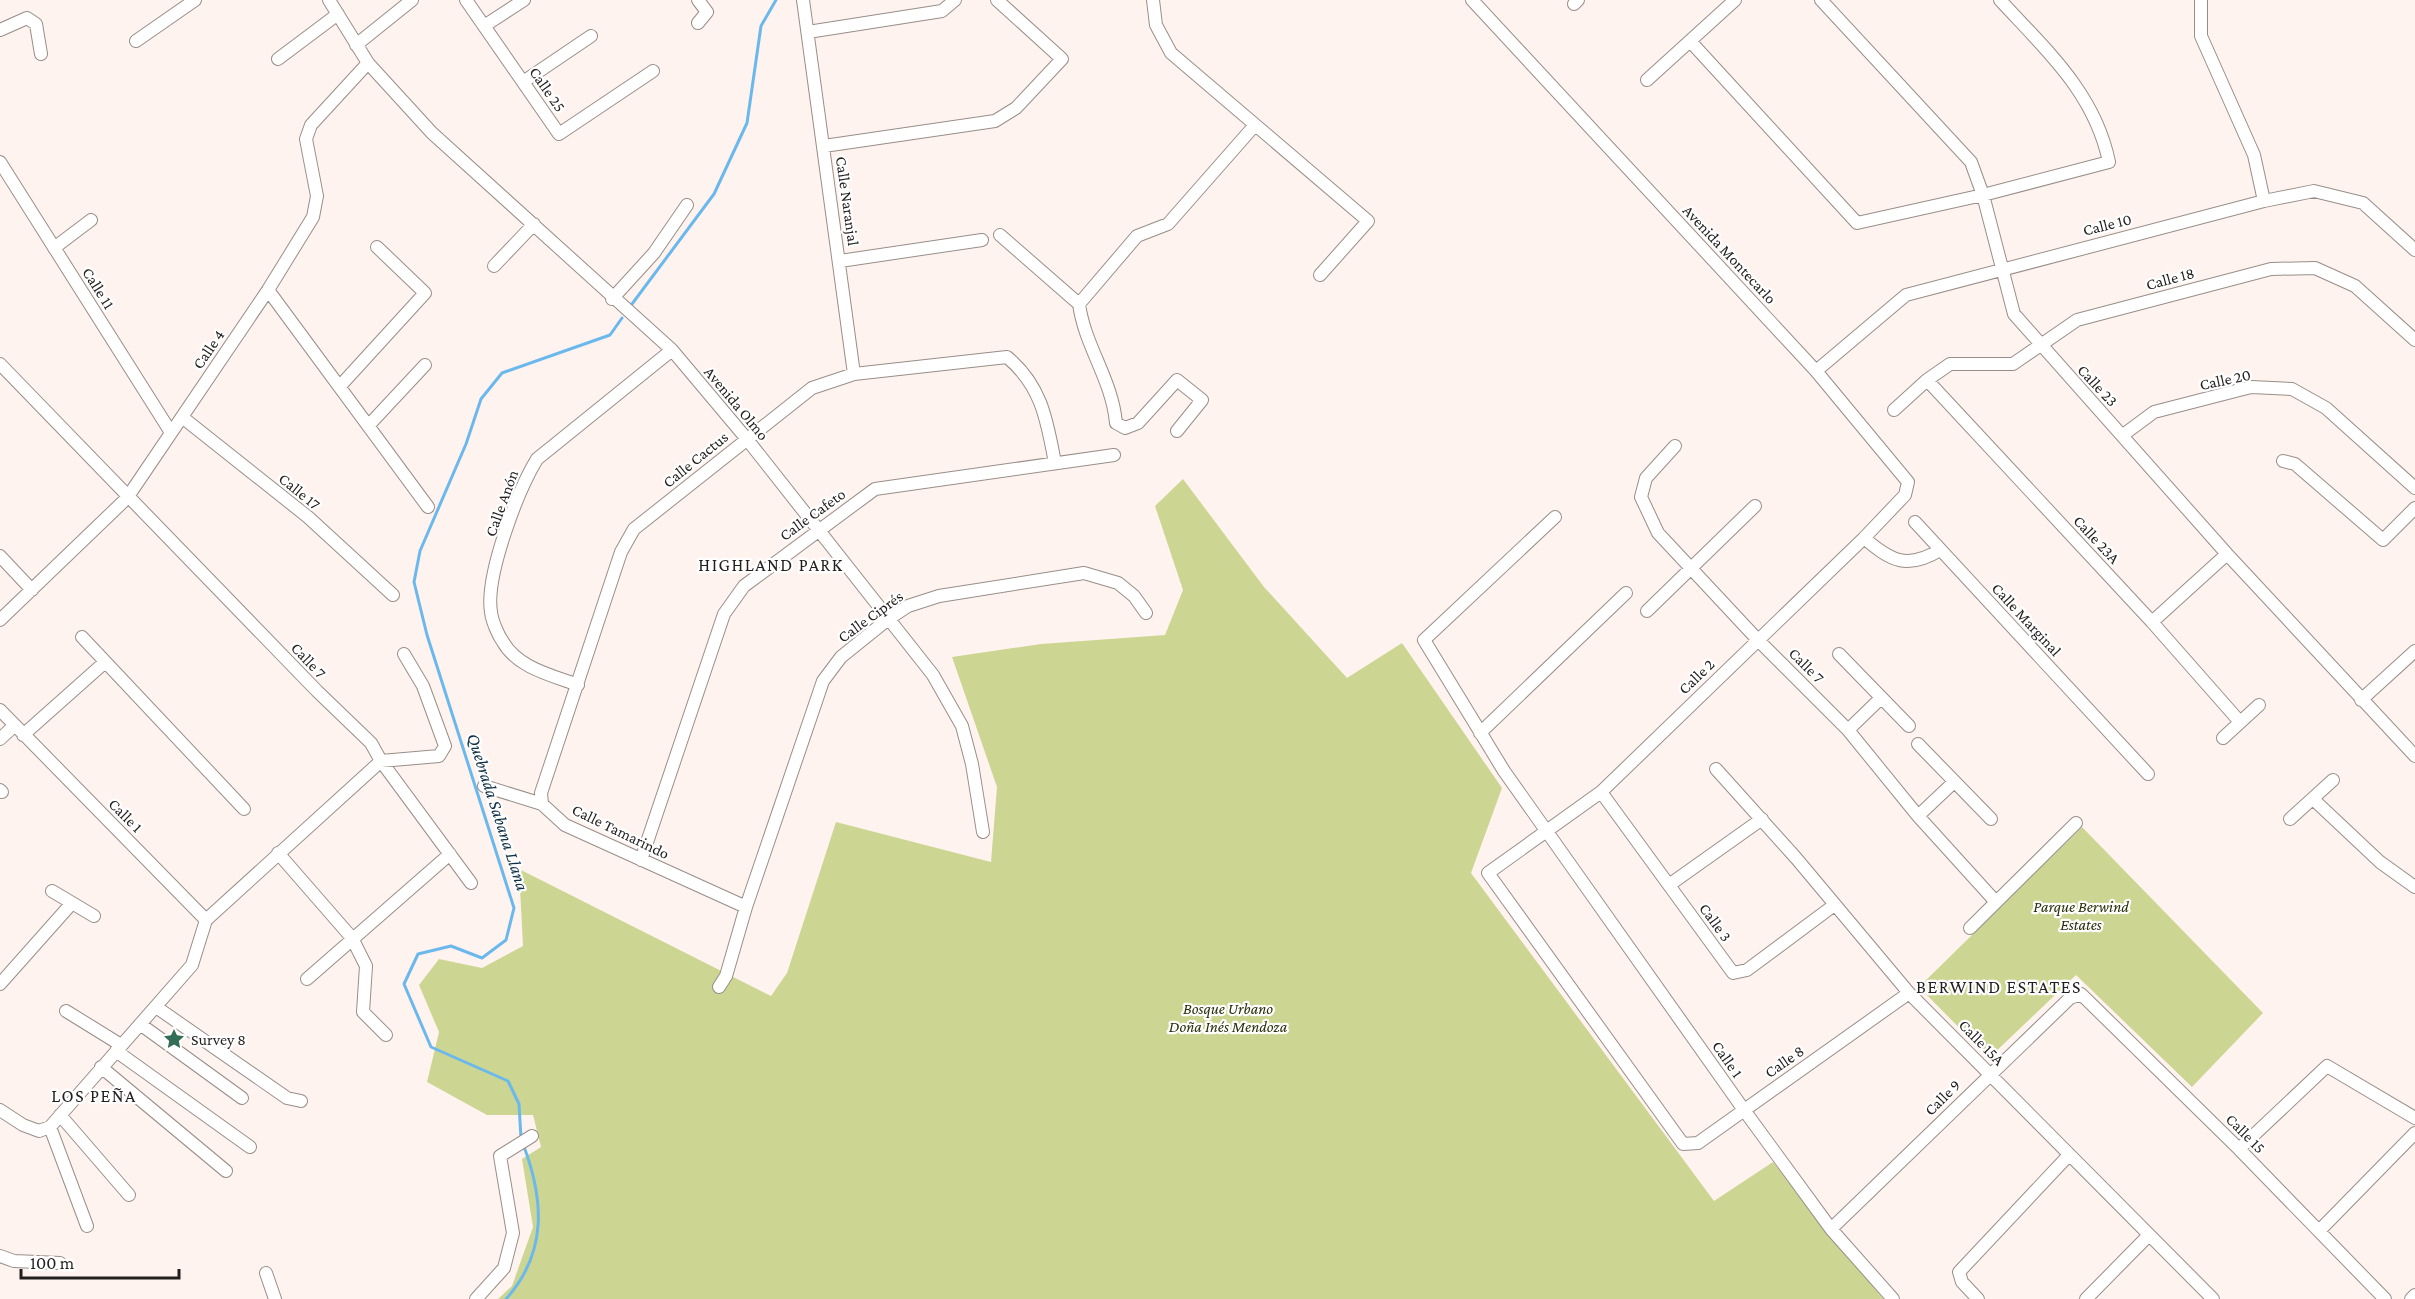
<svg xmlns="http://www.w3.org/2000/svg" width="2415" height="1299" font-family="'Crimson Pro',serif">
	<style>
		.green { fill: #ccd692 }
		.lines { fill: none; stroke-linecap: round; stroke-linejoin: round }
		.stream { stroke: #6bb8ed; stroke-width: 3 }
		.minor-casing { stroke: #988e89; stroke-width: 14 }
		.minor { stroke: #fff; stroke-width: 12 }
		.labels { text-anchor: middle; stroke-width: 4.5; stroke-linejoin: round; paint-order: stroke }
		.street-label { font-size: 16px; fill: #231f1e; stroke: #fff }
		.park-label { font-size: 16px; font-style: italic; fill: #292d08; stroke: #fff }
		.poi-label { font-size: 16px; fill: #231f1e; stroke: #fff; text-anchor: start }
		.neighbourhood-label { font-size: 18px; letter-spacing: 1.5px; fill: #231f1e; stroke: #fff }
		.water-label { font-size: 18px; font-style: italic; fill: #0e3046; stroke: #fff }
	</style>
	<rect width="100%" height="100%" fill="#fff3ef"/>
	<path class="green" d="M 1183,479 L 1264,587 L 1347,678 L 1402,643 L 1502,788 L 1471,873 L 1714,1201 L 1773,1162 L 1883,1299 L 498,1299 L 512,1286 L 533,1227 L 522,1159 L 541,1147 L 533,1115 L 487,1115 L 427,1082 L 439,1032 L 419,985 L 439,959 L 482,968 L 523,946 L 519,869 L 771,996 L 787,973 L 836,822 L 991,862 L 997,787 L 952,657 L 1041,644 L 1165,635 L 1183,590 L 1155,506 Z
		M 2082,827 L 2263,1013 L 2192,1087 L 2076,975 L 1989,1058 L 1919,987 Z"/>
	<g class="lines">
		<path class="stream" d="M 632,304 L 714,194 L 747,123 L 761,26 L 776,0
			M 521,1138 L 519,1104 L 508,1081 L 431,1047 L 404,984 L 418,954 L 451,946 L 482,958 L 506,940 L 514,908 L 427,635 L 414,582 L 420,551 L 466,444 L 481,399 L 502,373 L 610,335 L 622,318
			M 506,1299 C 548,1252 544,1199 523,1144"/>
		<defs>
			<path id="minor" d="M 329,0 L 368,63 L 432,133 L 672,350 L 746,438 L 933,675 L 962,726 L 972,764 L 983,832
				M 466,0 L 559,134 L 653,71
				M 698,0 L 707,12 L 698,23
				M 803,0 L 854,374
				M 1153,0 L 1156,25 L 1171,53 L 1368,221 L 1320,275
				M 1472,0 L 1816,371 L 1908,482 L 1905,495 L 1864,538 L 1601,792 L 1488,873 L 1683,1144 L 1698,1143 L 1909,993
				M 1821,0 L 1971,162 L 1983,195 L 2014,314 L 2227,554 L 2415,756
				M 2201,0 L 2201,36 L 2254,155 L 2264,201
				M 1574,4 L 1578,0
				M 484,26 L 524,0
				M 0,30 L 27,18 L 36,24 L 41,54
				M 808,32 L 942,11 L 955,0
				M 136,41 L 195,0
				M 1690,41 L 1857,223 L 1983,195 L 2109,162 C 2095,93 2046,50 2000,0
				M 356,45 L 412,0
				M 278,59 L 338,14
				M 1647,80 L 1735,0
				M 523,82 L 591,36
				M 824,146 L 995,121 L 1016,108 L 1062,59 L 997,0
				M 0,162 L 170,431
				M 1000,235 L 1079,304
				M 54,248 L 91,220
				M 840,261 L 982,240
				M 494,266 L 534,224
				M 268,290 L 428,507
				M 612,299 L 654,253 L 687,205
				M 0,364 L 317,691 L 371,743 L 381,761 L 471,883
				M 1816,371 L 1906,295 L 2264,201 L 2314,191 L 2363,203 L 2415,250
				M 1927,380 L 2152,622 L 2240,722
				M 341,385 L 425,293 L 377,247
				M 1894,410 L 1927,380 L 1950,364 L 2013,364 L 2077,320 L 2271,269 L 2315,268 L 2355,286 L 2415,340
				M 182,417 L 308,517 L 393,595
				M 369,425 L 425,365
				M 1177,431 L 1202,400 L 1177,380 L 1138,423 L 1125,428 L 1116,423 C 1112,379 1085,347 1079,304 L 1137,236 L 1168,224 L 1255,125
				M 2123,435 L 2154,412 L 2251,387 L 2292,389 L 2326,408 L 2415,488
				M 1675,446 L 1646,478 L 1641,497 L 1658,533 L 1757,639 L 1848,730 L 1918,816 L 1995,901
				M 2283,461 L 2295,464 L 2383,540 L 2415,508
				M 1555,517 L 1424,640 L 1504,771 L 1744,1110 L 1831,1229 L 1893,1299
				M 1915,522 L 2148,774
				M 1864,538 C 1891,561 1907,570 1940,550
				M 0,556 L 32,590
				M 1647,611 L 1755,506
				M 0,620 L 127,498 L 268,290 L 313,217 L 317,196 L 306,139 L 311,125 L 368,63
				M 2152,622 L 2227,554
				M 82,637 L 244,809
				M 1839,654 L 1909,726
				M 578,685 C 551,675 518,668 503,642 C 498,635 492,621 491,612 C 485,576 518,490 537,459 L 672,350
				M 2361,700 L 2415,651
				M 0,710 L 206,920
				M 1848,730 L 1880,699
				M 1480,733 L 1626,593
				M 23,735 L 104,663
				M 2223,738 L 2259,705
				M 0,739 L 15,725
				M 1918,744 L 1991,819
				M 1716,769 L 1796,858 L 1909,993 L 2213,1299
				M 484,786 L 542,804 L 565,825 L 746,907
				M 0,790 L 2,792
				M 1601,792 L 1733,973 L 1747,970 L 1833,906
				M 2313,799 L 2380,862 L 2415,887
				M 542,804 L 541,793 L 621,552 L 634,529 L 812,388 L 854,374 L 1007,357 C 1042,386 1047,421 1055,463
				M 1918,816 L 1954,782
				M 2290,819 L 2333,780
				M 278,853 L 352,938 L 366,966 L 363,1012 L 386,1035
				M 641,860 L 724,614 L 744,586 L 875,489 L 1114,455
				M 1669,885 L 1762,819
				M 52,891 L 94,916
				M 206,920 L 381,761 L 439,756 L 445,746 L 423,686 L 404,654
				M 1970,928 L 2076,823
				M 307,979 L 450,854
				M 0,984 L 72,903
				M 719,987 L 726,976 L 746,907 L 823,681 L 841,657 L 887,620 L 908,606 L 939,596 L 1084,573 L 1118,583 L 1134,596 L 1146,613
				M 156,1007 L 287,1098 L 301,1101
				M 66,1011 L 121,1045
				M 140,1024 L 242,1098
				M 116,1051 L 250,1147
				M 101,1067 L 226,1171
				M 0,1110 L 23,1125 L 39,1131 L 50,1127 L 192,965 L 206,920
				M 60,1115 L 129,1195
				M 50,1127 L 87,1226
				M 2239,1149 L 2327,1066 L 2415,1118
				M 1831,1229 L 2070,998 L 2081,994 L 2239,1149 L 2385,1299
				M 2319,1231 L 2415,1133
				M 0,1256 L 14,1261 L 60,1263
				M 266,1273 L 275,1299
				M 476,1299 L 504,1268 L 513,1233 L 500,1156 L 532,1136
				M 1978,1299 L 1962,1282 L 1959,1272 L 2069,1155
				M 2086,1299 L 2149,1235
				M 2411,1299 L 2415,1295"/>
		</defs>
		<use href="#minor" class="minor-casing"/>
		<use href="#minor" class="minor"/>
	</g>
	<defs>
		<symbol id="sight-bare" viewBox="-9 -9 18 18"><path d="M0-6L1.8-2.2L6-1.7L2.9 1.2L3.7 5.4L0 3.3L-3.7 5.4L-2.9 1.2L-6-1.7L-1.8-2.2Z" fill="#336d56" stroke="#fff" stroke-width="2.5" paint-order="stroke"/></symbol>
	</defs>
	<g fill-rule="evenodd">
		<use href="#sight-bare" x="159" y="1024" width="30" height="30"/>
	</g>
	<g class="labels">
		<g class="street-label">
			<text transform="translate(548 89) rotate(55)" y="6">Calle 25</text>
			<text transform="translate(848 201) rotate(82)" y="6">Calle Naranjal</text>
			<text transform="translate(2107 224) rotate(-14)" y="6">Calle 10</text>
			<text transform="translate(1730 254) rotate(47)" y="6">Avenida Montecarlo</text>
			<text transform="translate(2170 278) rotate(-15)" y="6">Calle 18</text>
			<text transform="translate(99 288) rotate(58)" y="6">Calle 11</text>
			<text transform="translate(208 349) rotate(-56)" y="6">Calle 4</text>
			<text transform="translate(2225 379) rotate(-12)" y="6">Calle 20</text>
			<text transform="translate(2098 385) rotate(47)" y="6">Calle 23</text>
			<text transform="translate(737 403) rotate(50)" y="6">Avenida Olmo</text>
			<text transform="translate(695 459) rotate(-39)" y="6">Calle Cactus</text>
			<text transform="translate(300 491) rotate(39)" y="6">Calle 17</text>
			<text transform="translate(501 503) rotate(-70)" y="6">Calle Anón</text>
			<text transform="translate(812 514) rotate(-36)" y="6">Calle Cafeto</text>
			<text transform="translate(2097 539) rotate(47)" y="6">Calle 23A</text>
			<text transform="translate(870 616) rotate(-36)" y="6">Calle Ciprés</text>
			<text transform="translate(2027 619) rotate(47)" y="6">Calle Marginal</text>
			<text transform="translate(309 660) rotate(46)" y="6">Calle 7</text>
			<text transform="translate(1807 665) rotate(45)" y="6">Calle 7</text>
			<text transform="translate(1696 676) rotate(-44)" y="6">Calle 2</text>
			<text transform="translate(126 815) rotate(45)" y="6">Calle 1</text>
			<text transform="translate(621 831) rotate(26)" y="6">Calle Tamarindo</text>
			<text transform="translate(1716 922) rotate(54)" y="6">Calle 3</text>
			<text transform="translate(1982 1042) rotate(45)" y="6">Calle 15A</text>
			<text transform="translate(1728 1059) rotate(55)" y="6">Calle 1</text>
			<text transform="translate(1784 1061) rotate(-35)" y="6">Calle 8</text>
			<text transform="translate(1942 1097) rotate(-45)" y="6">Calle 9</text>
			<text transform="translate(2246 1133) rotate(45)" y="6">Calle 15</text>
		</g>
		<g class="park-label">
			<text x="2081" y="912">Parque Berwind<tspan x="2081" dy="18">Estates</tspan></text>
			<text x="1228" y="1014">Bosque Urbano<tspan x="1228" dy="18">Doña Inés Mendoza</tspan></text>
		</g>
		<g class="poi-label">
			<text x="191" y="1045">Survey 8</text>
		</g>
		<g class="neighbourhood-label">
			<text x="771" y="571">HIGHLAND PARK</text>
			<text x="1999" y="993">BERWIND ESTATES</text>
			<text x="94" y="1102">LOS PEÑA</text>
		</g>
		<g class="water-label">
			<text transform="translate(498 812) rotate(72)" y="6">Quebrada Sabana Llana</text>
		</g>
	</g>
	<path d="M21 1269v9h158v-9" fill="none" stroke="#231f1e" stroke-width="3"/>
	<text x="30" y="1269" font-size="18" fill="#231f1e" stroke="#ffffff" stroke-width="4.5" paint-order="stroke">100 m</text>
</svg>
